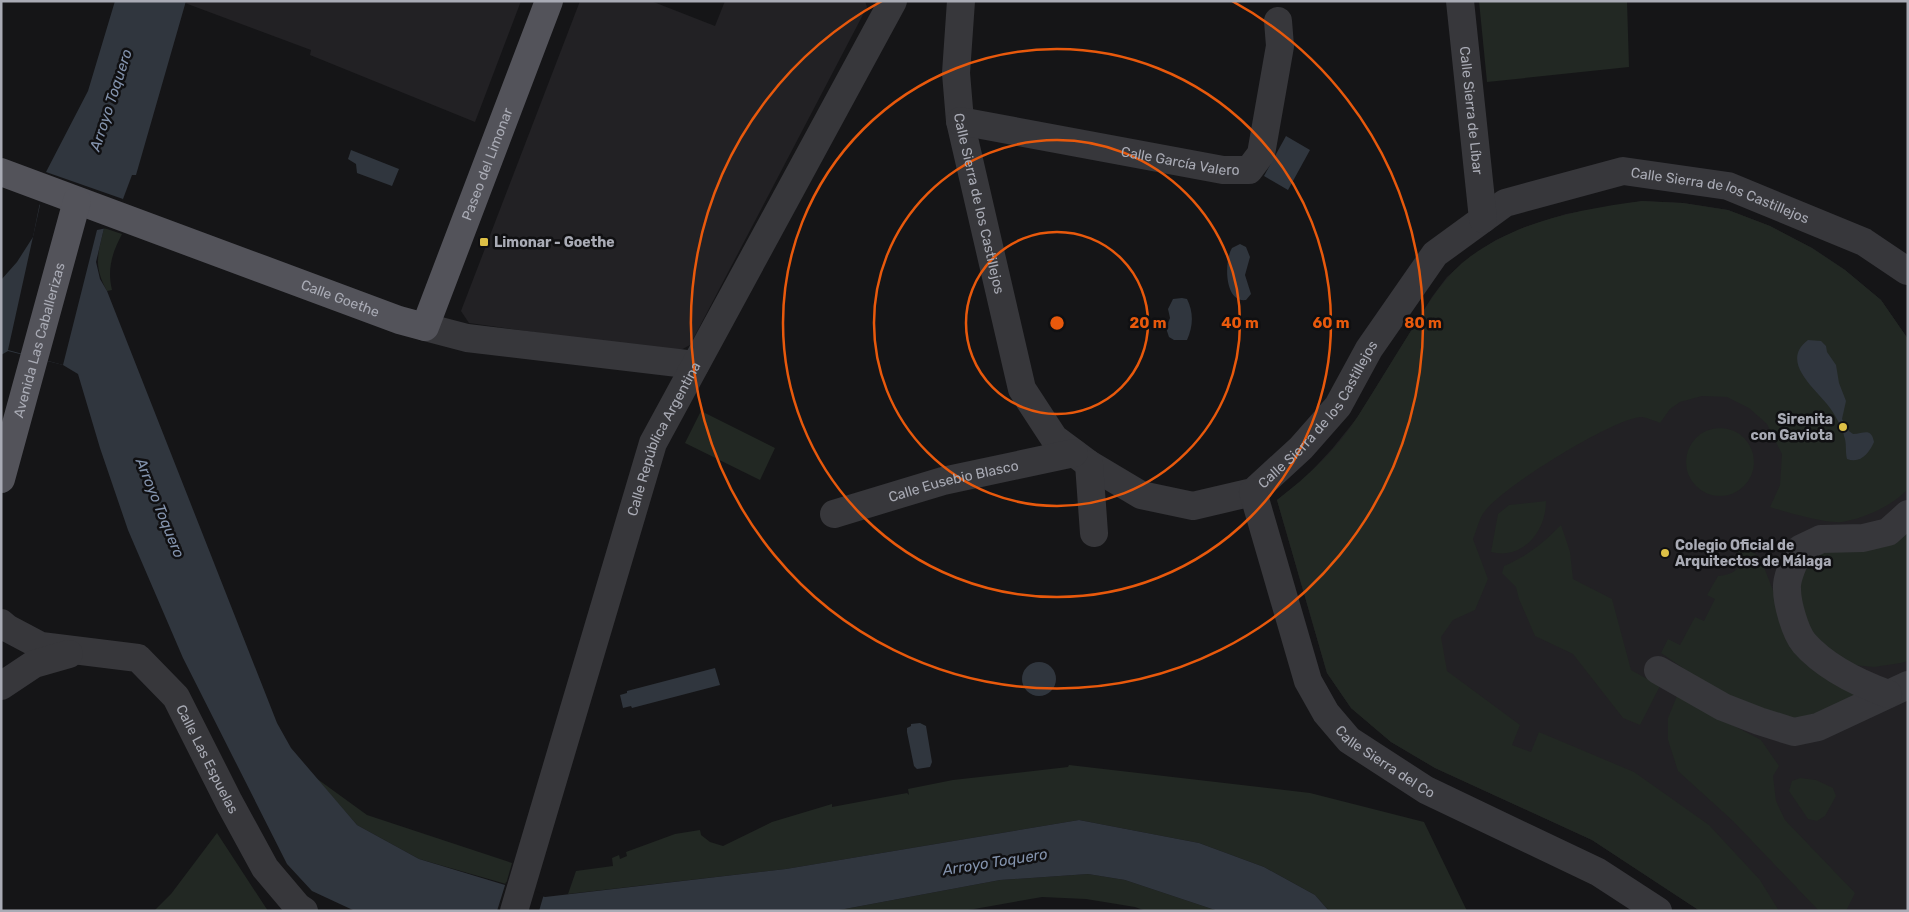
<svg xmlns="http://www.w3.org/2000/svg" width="1909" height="912" font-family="Rubik,sans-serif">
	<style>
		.built { fill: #222124 }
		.green { fill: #222823 }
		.water { fill: #30363e }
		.pier { fill: #151517 }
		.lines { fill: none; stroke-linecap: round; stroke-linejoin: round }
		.minor { stroke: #37373b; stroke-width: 28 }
		.major { stroke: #53535a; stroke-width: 28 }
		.ring { fill: none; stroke: #e8590c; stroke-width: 2.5 }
		.poi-dot { fill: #ddc046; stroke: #101012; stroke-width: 2 }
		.labels { text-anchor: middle; stroke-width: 5; stroke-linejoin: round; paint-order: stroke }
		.street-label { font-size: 14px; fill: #a9abb5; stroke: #101012 }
		.poi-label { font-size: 14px; font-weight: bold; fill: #a9abb5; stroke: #101012; text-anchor: start }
		.water-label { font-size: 15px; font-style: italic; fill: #8393ad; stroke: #101012 }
		.centre { fill: #e8590c; stroke: #101012; stroke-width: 2.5 }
		.ring-label { font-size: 15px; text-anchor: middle; font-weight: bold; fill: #e8590c; stroke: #101012; stroke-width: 5; stroke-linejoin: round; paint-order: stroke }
	</style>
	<rect width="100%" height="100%" fill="#151517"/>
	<path class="built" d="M 186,1 L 521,1 L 475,122 L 310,55 L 311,50 L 185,3 Z
		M 580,1 L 651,1 L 715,26 L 725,1 L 865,1 L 867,7 L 690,345 L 677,352 L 469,323 L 461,311 Z
		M 1642,201 L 1683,203 L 1728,210 L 1770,226 L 1812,248 L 1845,270 L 1881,300 L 1908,339 L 1908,911 L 1700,911 L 1592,840 L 1435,768 L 1391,742 L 1351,708 L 1327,673 L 1277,500 L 1305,478 L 1332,449 L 1357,418 L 1432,297 L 1447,277 L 1470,257 L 1496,240 L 1525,227 L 1566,214 Z"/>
	<path class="green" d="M 1479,1 L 1627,1 L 1629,67 L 1487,82 Z
		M 1642,201 L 1683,203 L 1728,210 L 1770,226 L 1812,248 L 1845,270 L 1881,300 L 1908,339 L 1908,489 C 1892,506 1865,518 1842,522 C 1828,524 1785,512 1770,507 L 1780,485 L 1782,454 L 1767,424 L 1749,408 L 1727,397 L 1702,396 L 1680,402 L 1670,409 L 1660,423 C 1655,421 1648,418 1642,417 C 1615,417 1501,488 1485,511 C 1479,518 1477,530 1473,539 L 1488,579 L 1475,610 L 1453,620 L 1441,637 L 1447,671 L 1520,725 L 1512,745 L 1531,752 L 1539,732 L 1634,772 L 1709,825 L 1760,880 L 1779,911 L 1700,911 L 1592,840 L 1435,768 L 1391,742 L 1351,708 L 1327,673 L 1277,500 C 1308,476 1337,449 1358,416 C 1377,386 1395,356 1414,326 C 1430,300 1446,274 1471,256 C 1521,220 1582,209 1642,201 Z
		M 104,228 L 122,234 C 112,253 107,269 112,290 L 107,291 C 93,265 98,255 104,228 Z
		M 701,411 L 775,448 L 760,480 L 685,443 Z
		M1686 462a34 34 0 1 1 68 0a34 34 0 1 1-68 0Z
		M 1546,501 C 1546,525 1532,549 1507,553 C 1502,554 1495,553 1491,552 L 1498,514 L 1509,505 Z
		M 1561,525 L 1570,552 L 1573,579 L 1612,599 L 1631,670 L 1660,686 L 1640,725 L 1623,718 L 1573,654 L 1535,636 L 1519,599 L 1516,587 L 1502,573 L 1504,566 C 1529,555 1542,544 1561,525 Z
		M 1908,526 L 1908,661 L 1901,663 L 1874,667 L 1853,665 L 1835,657 L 1807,627 L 1799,587 L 1812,554 Z
		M 1737,542 L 1760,557 L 1776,598 L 1855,694 L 1853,700 L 1804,719 L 1788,718 L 1721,694 L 1661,653 L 1668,639 L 1680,645 L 1695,617 L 1704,621 L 1715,599 L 1707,595 L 1718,576 C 1737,575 1747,564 1734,548 Z
		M 1677,696 L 1761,740 L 1779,766 L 1773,776 L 1776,801 L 1785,820 L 1855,893 L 1846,911 L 1819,911 L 1733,821 L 1678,771 L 1668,740 L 1668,718 Z
		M 1069,765 L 1310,793 L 1424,822 L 1467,911 L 1329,911 L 1315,895 L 1264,867 L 1199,843 L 1079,820 L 786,869 L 568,894 L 576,871 L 613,866 L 612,858 L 619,855 L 620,859 L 627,856 L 626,852 L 675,834 L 700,830 L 701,835 L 710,842 L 723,846 L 772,822 L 832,804 L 832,807 L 907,793 L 909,795 L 908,789 L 953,780 L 1068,767 Z
		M 316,778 L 367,815 L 512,863 L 506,884 L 419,859 L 357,825 Z
		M 1800,778 L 1816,780 L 1833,788 L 1836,796 L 1825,816 L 1817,821 L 1808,819 L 1789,791 L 1792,781 Z
		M 217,833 L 268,911 L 154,911 L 171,894 Z
		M 1088,874 L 1125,880 L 1218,911 L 1146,911 L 1135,907 L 1086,899 L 1042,897 L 963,911 L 834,911 L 1000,880 Z"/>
	<path class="water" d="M 115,1 L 186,1 L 136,175 L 132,175 L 123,199 L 104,228 L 96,262 L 100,279 L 107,291 L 277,723 L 291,748 L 357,825 L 419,859 L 545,897 L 786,869 L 1079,820 L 1199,843 L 1264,867 L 1315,895 L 1329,911 L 1218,911 L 1125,880 L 1088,874 L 1000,880 L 834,911 L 355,911 L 312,891 L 287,864 L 183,658 L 137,551 L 128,530 L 100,448 L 78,374 L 63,365 L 8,351 L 1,355 L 1,280 L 17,262 L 33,237 L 46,172 L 88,91 Z
		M 1286,136 L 1310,150 L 1288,190 L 1264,176 Z
		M 351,150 L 399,169 L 392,186 L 357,173 L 356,164 L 348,159 Z
		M 1240,244 L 1246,247 L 1250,257 L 1245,275 L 1251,294 L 1246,300 C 1224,303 1224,261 1232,248 Z
		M 1182,298 L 1187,299 C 1194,313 1193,327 1187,340 L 1174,340 L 1169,337 L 1166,328 L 1170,318 L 1168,309 L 1173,299 Z
		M 1808,340 L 1821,341 L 1826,346 L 1827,352 L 1836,365 L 1839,383 L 1846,401 L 1842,419 L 1849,431 L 1853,434 C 1864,434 1871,427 1874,442 C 1869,453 1861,464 1847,459 C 1845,451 1847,443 1844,436 C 1843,429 1838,421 1834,414 C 1824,394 1776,364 1808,340 Z
		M1022 679a17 17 0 1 1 34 0a17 17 0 1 1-34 0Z
		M 715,668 L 720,685 L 632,708 L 631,706 L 623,708 L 620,695 L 627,693 L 627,691 Z
		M 920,723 L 926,726 L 932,762 L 930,767 L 917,769 L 914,766 L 907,732 L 907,728 L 911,726 L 911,724 Z"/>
	<path class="pier" d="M 46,172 L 123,199 L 121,206 L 107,228 L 97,230 L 63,365 L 8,350 L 40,205 L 37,203 L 43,178 Z
		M 506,882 L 544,894 L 539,911 L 497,911 Z"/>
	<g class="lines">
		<g class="minor">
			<path id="s1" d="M 961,1 L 956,73 L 960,121 L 1022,389 L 1054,438 L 1089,464 L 1141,495 L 1193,506 L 1253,492 L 1301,448 L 1338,406 L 1369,349 L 1435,254 L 1505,203 L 1623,171 L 1728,186 L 1864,242 L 1907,271"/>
			<path id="s2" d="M 1460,1 L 1483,219"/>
			<path id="s3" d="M 960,121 L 1223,170 L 1249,170 L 1261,154 L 1280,46 L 1278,21"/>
			<path d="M 425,327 L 467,338 L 695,365"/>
			<path d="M 1089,464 L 1094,533"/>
			<path id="s4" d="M 1253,492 L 1308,681 L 1326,713 L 1349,740 L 1426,790 L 1598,872 L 1658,911"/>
			<path id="s5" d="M 834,514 L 943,481 L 1074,453"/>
			<path id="s6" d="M 1,623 L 7,628 L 41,646 L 138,658 L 176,697 L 229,802 L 265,868 L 298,907 L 304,911"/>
			<path d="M 1658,670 L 1723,707 L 1759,721 L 1794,732 L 1818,727 L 1908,685"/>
			<path d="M 1,686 L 34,664 L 69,654"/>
			<path d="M 1888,694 C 1858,683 1825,667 1804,643 C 1795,632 1787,603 1787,589 C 1786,577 1795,560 1800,549 L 1821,539 L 1863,538 L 1888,532 L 1908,514"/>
			<path id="s7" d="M 514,911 L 653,443 L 893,1"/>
		</g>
		<g class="major">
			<path id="s8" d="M 1,172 L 399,320 L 425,327 L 549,1"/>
			<path id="s9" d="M 1,479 L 77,201"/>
		</g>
	</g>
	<g class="ring">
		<circle cx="1057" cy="323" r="91"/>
		<circle cx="1057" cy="323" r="183"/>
		<circle cx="1057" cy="323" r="274"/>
		<path d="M1232 1A366 366 0 1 1 882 1"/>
	</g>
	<g class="poi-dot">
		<rect x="479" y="237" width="10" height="10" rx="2.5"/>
		<circle cx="1843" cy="427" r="5"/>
		<circle cx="1665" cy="553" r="5"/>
	</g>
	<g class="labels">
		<g class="street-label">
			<text dy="5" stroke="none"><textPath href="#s2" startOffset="110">Calle Sierra de Líbar</textPath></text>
			<text dy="5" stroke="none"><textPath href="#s3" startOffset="224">Calle García Valero</textPath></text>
			<text dy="5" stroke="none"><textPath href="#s8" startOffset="626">Paseo del Limonar</textPath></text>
			<text dy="5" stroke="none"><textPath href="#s1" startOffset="1284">Calle Sierra de los Castillejos</textPath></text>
			<text dy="5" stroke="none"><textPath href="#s1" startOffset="205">Calle Sierra de los Castillejos</textPath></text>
			<text dy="5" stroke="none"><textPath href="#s8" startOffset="362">Calle Goethe</textPath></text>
			<text dy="5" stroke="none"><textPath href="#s9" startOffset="144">Avenida Las Caballerizas</textPath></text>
			<text dy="5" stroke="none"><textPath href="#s1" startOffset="775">Calle Sierra de los Castillejos</textPath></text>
			<text dy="5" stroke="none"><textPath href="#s7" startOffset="496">Calle República Argentina</textPath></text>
			<text dy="5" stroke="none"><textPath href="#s5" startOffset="124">Calle Eusebio Blasco</textPath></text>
			<text dy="5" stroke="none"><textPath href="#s6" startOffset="268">Calle Las Espuelas</textPath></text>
			<text dy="5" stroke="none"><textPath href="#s4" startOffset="311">Calle Sierra del Co</textPath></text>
		</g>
		<g class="poi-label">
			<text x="494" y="247">Limonar - Goethe</text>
			<text x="1833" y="424" text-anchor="end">Sirenita<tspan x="1833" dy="16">con Gaviota</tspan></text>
			<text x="1675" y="550">Colegio Oficial de<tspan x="1675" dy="16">Arquitectos de Málaga</tspan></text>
		</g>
		<g class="water-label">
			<text transform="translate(111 100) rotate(-72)" y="5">Arroyo Toquero</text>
			<text transform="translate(160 508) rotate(68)" y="5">Arroyo Toquero</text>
			<text transform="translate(995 862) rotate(-9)" y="5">Arroyo Toquero</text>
		</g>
	</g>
	<circle cx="1057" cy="323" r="8" class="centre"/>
	<g class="ring-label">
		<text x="1148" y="328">20 m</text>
		<text x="1240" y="328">40 m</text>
		<text x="1331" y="328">60 m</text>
		<text x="1423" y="328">80 m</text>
	</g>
	<rect width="1909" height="912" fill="none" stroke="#a9abb5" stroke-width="5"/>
</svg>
